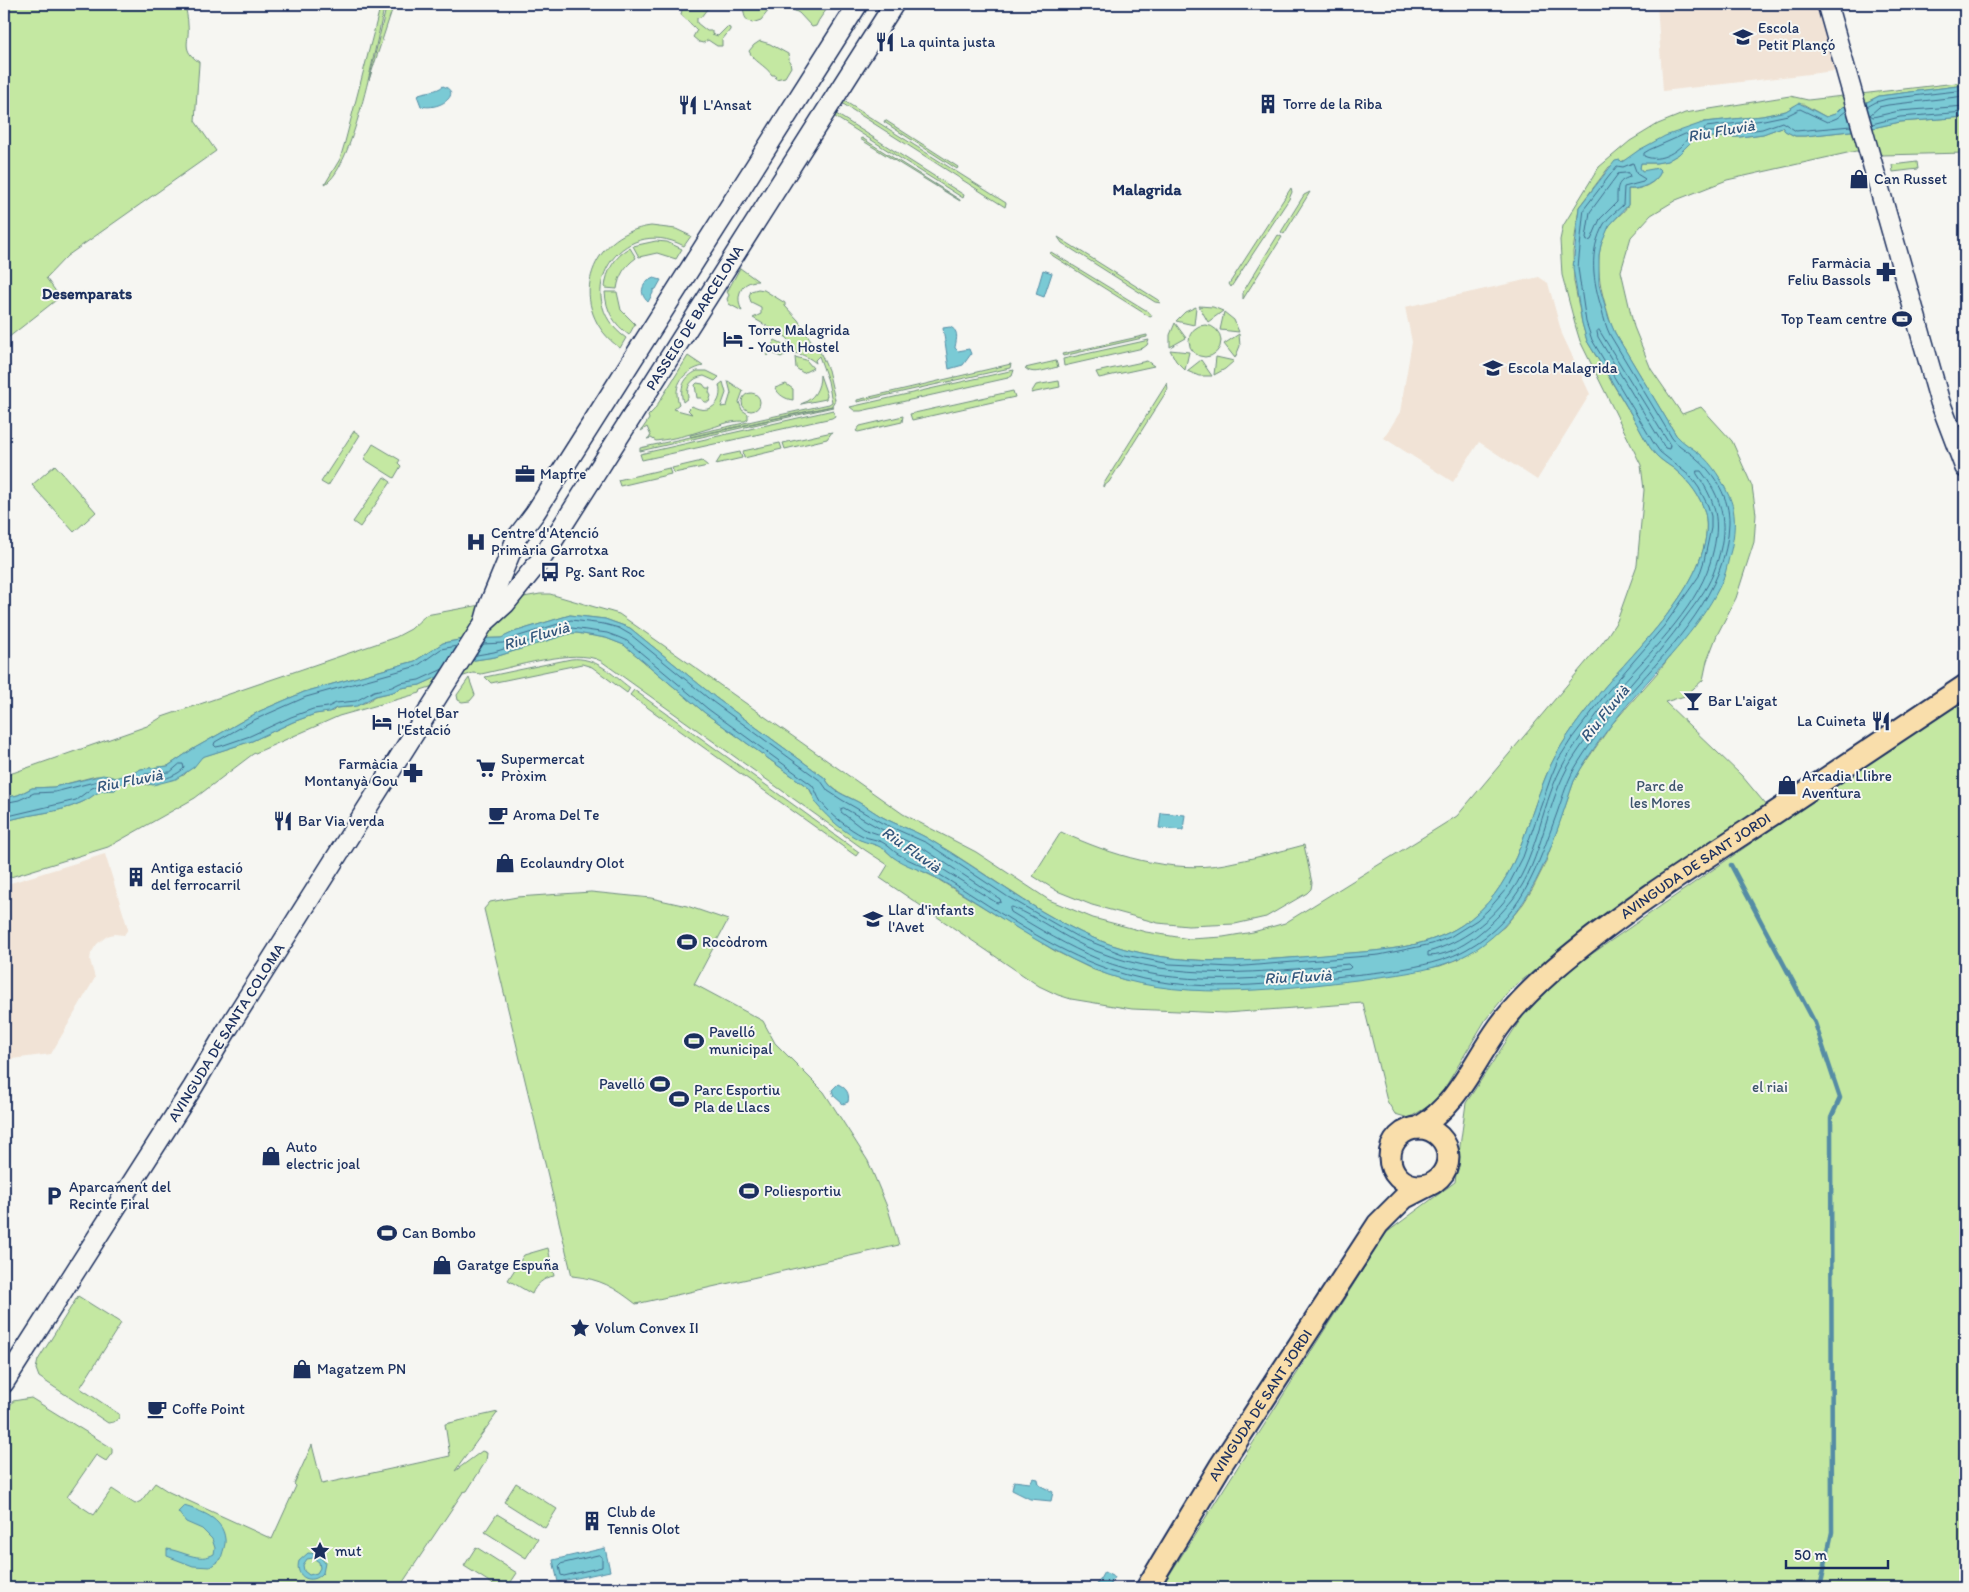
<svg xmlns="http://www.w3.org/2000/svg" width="1969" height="1592" font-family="Itim,sans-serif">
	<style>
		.built { fill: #f1e3d6 }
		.green { fill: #c4e8a2; stroke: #708c80 }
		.water { fill: #7acad5; stroke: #548ca5; fill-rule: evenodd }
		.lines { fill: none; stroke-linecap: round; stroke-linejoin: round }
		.shore { stroke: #416d8e; stroke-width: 1 }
		.stream { stroke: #548ca5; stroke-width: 4.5 }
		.secondary-casing { stroke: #1b2f5e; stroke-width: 22 }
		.primary-casing { stroke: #1b2f5e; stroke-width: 25 }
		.secondary { stroke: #f6f6f2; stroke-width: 19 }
		.primary { stroke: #f9deab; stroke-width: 21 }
		.labels { text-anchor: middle; stroke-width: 4; stroke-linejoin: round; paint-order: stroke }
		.poi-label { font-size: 15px; fill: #1b2f5e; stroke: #f6f6f2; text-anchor: start }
		.street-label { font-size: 15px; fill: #1b2f5e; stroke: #f6f6f2 }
		.park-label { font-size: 15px; fill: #3d546c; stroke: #f6f6f2 }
		.water-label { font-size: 16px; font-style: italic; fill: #33567c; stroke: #f6f6f2 }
		.neighbourhood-label { font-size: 16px; font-weight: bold; fill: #1b2f5e; stroke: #f6f6f2 }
	</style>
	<rect width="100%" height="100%" fill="#f6f6f2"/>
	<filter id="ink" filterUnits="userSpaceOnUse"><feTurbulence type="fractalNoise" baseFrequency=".02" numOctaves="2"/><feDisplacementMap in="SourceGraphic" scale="10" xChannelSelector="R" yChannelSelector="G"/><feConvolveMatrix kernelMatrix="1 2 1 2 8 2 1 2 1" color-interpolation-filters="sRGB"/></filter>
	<g filter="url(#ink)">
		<path class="built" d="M 1657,4 L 1816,4 L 1835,71 L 1663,91 Z
			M 1539,277 L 1548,283 L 1562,334 L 1590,394 L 1537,480 L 1479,442 L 1453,482 L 1384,438 L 1400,412 L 1412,342 L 1405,307 Z
			M 105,854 L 128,929 L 124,935 L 114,934 L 107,936 L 97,944 L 91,953 L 90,960 L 95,978 L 51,1054 L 4,1060 L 4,885 Z"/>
		<path class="green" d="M 4,4 L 185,4 C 186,11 188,18 188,25 C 190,42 180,49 199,62 L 199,64 L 195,121 L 216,151 L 67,256 L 46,278 L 60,297 L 4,341 Z
			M 381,4 L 385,4 C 377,38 354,168 325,184 L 340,159 L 345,142 Z
			M 387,4 L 394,4 L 369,80 Z
			M 683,4 L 716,4 L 707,9 L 701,17 L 697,18 L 697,23 L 707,31 L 712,31 L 712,34 L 718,36 L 727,27 L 730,28 L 730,30 L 722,40 L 722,46 L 717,46 L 708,40 L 703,43 L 699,42 L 693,37 L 697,30 C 696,29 684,17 681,15 Z
			M 745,4 L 772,4 L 773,5 L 761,20 L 752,23 C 743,18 745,16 743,7 L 746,6 Z
			M 782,4 L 827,4 L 828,7 C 824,14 819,18 816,26 L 812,27 L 799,13 Z
			M 760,41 L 770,44 L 788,54 L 791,67 L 785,77 L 776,79 L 775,75 L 772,75 C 765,65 753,61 749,51 L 754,45 Z
			M 1965,82 L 1965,85 L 1879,96 L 1867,102 L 1842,107 L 1835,114 L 1826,117 L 1803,104 L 1794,106 L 1786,111 L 1762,116 L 1705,122 L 1639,150 L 1630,158 L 1609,167 L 1579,207 L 1573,252 L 1574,281 L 1582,323 L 1587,341 C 1603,367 1618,393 1634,419 C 1641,431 1647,445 1656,455 C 1661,460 1667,464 1673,468 C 1688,480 1704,499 1706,519 C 1713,583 1630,653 1595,699 C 1576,723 1557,748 1546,776 C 1523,831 1516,889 1462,925 C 1424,950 1372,951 1327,955 C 1244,962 1158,970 1080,932 C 1028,907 982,870 932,841 C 918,832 902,827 888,820 C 877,815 868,807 858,802 C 845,795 832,791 825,778 L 716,698 L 630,628 L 605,619 L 570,615 L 514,632 L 502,638 L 464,639 L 443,643 L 415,661 L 304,692 L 260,711 L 193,749 L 168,766 L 141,769 L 133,773 L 115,778 L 109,776 L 96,776 L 54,787 L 32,788 L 18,795 L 4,798 L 4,776 L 147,726 L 162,717 L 396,637 L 411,629 L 426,615 L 540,594 L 550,594 L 619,614 L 903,814 L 976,852 L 1049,900 L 1093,918 L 1146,932 L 1190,939 L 1223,937 L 1253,932 L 1285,923 L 1457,816 L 1603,642 L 1617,621 L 1637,565 L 1644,490 L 1641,465 L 1580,341 L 1576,328 L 1562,275 L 1560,240 L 1563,226 L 1599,167 L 1630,141 L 1658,124 L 1685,113 L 1790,96 L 1808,100 Z
			M 841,99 L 1006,203 L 1005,207 L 840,102 Z
			M 833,112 L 964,195 L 963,198 L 832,115 Z
			M 1965,117 L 1965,153 L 1882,155 L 1880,153 L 1856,151 L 1727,180 L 1676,200 L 1651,215 L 1631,237 L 1621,271 L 1634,327 L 1651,369 L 1682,414 L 1701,407 L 1732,441 L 1752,486 L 1756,514 L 1754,542 L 1736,598 L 1717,635 L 1707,661 L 1703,680 L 1685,696 L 1665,702 L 1742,776 L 1767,806 L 1589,927 L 1510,990 L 1486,1019 L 1437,1101 L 1409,1118 L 1395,1114 L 1387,1101 L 1363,1003 L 1225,1013 L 1132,1009 L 1071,999 L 1058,995 L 1039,986 L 880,878 L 888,865 L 865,850 L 601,661 C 575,647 511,668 481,674 L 473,673 L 421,690 L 420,693 L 339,716 L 253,754 L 195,798 L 108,847 L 4,879 L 4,822 C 28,813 56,814 80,803 C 97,796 93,790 115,790 L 120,784 L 129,781 L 138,781 L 148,785 L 184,775 L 201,757 L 252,741 L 293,722 L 315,714 L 333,711 L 336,708 L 351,707 L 367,702 L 376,696 L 393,692 L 401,688 L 420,685 L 475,660 L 495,657 L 572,633 L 577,633 L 606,638 L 624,645 L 705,713 L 809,788 L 818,806 L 835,822 L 858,839 L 882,847 L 893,857 L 934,877 L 1055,951 L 1094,970 L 1125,980 L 1177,988 L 1221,990 L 1328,983 L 1440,966 L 1459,959 L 1504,927 L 1523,904 L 1533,888 L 1545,864 L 1574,781 L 1582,767 L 1612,724 L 1658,672 L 1689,631 L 1706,607 L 1724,577 L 1720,479 L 1700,454 L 1681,441 L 1676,435 L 1615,333 C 1610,324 1609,316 1606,307 C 1598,281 1593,250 1610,225 C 1615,218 1624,213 1628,205 L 1628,189 C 1640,191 1657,183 1661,171 L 1658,168 L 1645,172 L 1642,171 L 1640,168 L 1641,163 L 1656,163 L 1667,161 L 1679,154 L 1693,140 L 1706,137 L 1740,137 L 1763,134 L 1782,127 L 1785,131 L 1795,136 L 1805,136 L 1868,129 L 1900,122 Z
			M 885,120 L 958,167 L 957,169 L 884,122 Z
			M 862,138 L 960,200 L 960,201 L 860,139 Z
			M 1917,162 L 1918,169 L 1893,172 L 1892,165 Z
			M 1291,188 L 1292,192 L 1289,199 L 1231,287 L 1229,284 Z
			M 1310,192 L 1284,234 L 1281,232 L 1304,195 Z
			M 651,226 L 676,229 L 691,236 L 684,246 C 620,212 568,297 626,338 L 620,348 C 566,310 587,234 651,226 Z
			M 1278,235 L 1282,237 L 1243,299 L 1243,292 Z
			M 1058,237 L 1158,300 L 1161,303 L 1155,302 L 1062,243 Z
			M 656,241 L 667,242 L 682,249 L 676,259 L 657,253 L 639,257 L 633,246 Z
			M 630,248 L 636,258 C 625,266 619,275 617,289 L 605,288 C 606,271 615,256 630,248 Z
			M 1051,252 L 1149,312 L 1152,316 L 1150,317 L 1050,254 Z
			M 740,268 L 758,281 C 740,281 735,297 742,311 L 729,304 L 727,299 L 729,295 L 727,292 Z
			M 758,289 L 764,290 L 785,303 L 785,306 L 798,320 L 814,345 L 816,348 L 818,347 L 828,370 L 835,400 L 832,405 L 833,407 L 640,451 L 640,448 L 832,406 L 691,437 L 690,435 L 829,404 L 832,402 L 828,381 L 819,356 L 815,360 L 816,363 C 806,355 793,349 781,357 L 770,352 L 768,356 L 766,355 L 775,340 L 783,344 L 791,342 L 786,337 L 753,318 L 761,314 L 761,307 L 751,302 L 749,296 L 751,291 Z
			M 605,292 L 617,292 L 621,310 L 635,324 L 629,335 C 614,324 606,311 605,292 Z
			M 1199,306 L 1213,307 L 1223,311 L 1208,322 Z
			M 1196,307 L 1194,325 L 1176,321 L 1185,312 Z
			M 1224,312 L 1234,320 L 1239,332 L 1220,330 Z
			M 1175,323 L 1186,338 L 1170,347 L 1170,335 Z
			M1189 341a16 16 0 1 1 32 0a16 16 0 1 1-32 0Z
			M 1239,334 L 1240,346 L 1235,358 L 1224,344 Z
			M 1147,335 L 1147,337 L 1063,356 L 1062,354 Z
			M 1149,340 L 1147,345 L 1143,348 L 1064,366 L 1063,359 Z
			M 1170,350 L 1189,352 L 1185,370 L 1176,361 Z
			M 688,356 L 703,366 C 684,371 672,384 679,404 L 673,409 L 692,414 L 688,410 L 692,406 C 709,416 724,403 719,385 L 723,382 L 726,393 L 721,407 L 727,406 L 731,393 L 728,381 L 743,391 L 739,402 L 742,410 L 748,414 L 748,419 L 745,421 C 726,421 722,425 704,430 C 689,435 672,439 656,441 L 651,438 L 647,439 L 651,436 L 647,427 L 641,431 L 649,419 L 648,416 L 654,410 Z
			M 795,357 L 806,360 L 813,368 L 803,373 L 796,368 Z
			M 1216,357 L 1234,361 L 1225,369 L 1214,375 Z
			M 1201,360 L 1212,376 L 1199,376 L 1187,371 Z
			M 1056,361 L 1058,367 C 1047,369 1033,376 1025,368 Z
			M 1147,361 L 1154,366 L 1099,378 L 1096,372 Z
			M 1011,364 L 1010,368 L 857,402 L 857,400 Z
			M 1014,370 L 1012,376 L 1008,378 L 861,411 L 855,411 L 850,407 Z
			M 697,371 L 707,371 L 719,377 L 715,381 L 704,376 C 691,378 686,386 688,398 L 683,402 C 679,388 684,377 697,371 Z
			M 820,375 L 827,395 L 826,399 L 801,404 C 814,399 820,389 820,375 Z
			M 1059,381 L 1060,387 L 1031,393 L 1036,385 Z
			M 697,383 L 703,384 L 706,388 L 710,388 L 709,392 L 711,396 L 709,402 L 704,402 L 701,398 L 697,398 L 695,385 Z
			M 1167,383 L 1168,389 L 1109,482 L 1103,487 L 1103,485 Z
			M 786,384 L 793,389 L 793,400 C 785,399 779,395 775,388 Z
			M 1013,391 L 1015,397 L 912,420 L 910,414 Z
			M742 402a9 9 0 1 1 18 0a9 9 0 1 1-18 0Z
			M 833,410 L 835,416 L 832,418 L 642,460 L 640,454 Z
			M 903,416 L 902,422 L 858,432 L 856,431 L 860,426 Z
			M 354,431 L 360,435 L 328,486 L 321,482 Z
			M 832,432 L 827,439 L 785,449 L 783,443 Z
			M 780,443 L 782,449 L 744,458 L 743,451 Z
			M 373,444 L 400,460 L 398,463 L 401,466 L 394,478 L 364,459 Z
			M 740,452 L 742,458 L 716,464 L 721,456 Z
			M 702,461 L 708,466 L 674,473 L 672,468 Z
			M 55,465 L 96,512 L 74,532 L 32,485 Z
			M 669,468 L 671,474 L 620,486 L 618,480 Z
			M 384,477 L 391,482 L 360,527 L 353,522 Z
			M 571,659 C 595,656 613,675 630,688 L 627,693 L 592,667 L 582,664 L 491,683 L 485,677 Z
			M 469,678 L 475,695 L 470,701 L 462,702 L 458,700 L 457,695 Z
			M 634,690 L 859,852 L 856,856 L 630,695 Z
			M 1965,700 L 1965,1588 L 1161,1588 L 1386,1233 L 1455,1182 L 1466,1103 L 1526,1011 L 1576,965 L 1902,738 Z
			M 1061,832 C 1111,855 1170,874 1225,864 C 1251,859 1278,852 1304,845 L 1312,883 L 1311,889 L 1307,893 L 1266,917 L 1235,924 L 1188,926 L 1158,923 L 1092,905 L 1057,891 L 1033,876 Z
			M 591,892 L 651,898 L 687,906 L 728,920 L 694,984 L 763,1021 L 775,1043 L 824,1092 L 868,1161 L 888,1209 L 899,1245 L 636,1304 C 614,1287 601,1279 572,1276 L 484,909 L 490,902 L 517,897 Z
			M 548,1248 L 554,1276 C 545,1277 535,1285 532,1294 L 508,1280 L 524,1255 Z
			M 78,1296 L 121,1323 L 80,1388 L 119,1414 L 119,1418 L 114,1422 L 108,1423 L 39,1377 L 36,1369 L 38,1360 Z
			M 31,1398 L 112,1448 L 112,1453 L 106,1461 L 96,1455 L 67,1497 L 94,1515 L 112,1489 L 135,1504 L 141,1501 L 155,1483 L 169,1492 L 272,1539 L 296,1486 L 294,1484 L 312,1445 L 322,1484 L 450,1456 L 445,1424 L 498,1412 L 455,1471 L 482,1451 L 487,1453 L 486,1461 L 467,1491 L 463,1492 L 399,1588 L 4,1588 L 4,1416 L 13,1401 Z
			M 516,1483 L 557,1509 L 545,1528 L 504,1502 Z
			M 497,1514 L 538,1539 L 526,1558 L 485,1532 Z
			M 476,1547 L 517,1573 L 507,1588 L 499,1588 L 464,1566 Z"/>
		<path class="water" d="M 1965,85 L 1965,117 L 1900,122 L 1868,129 L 1805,136 L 1795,136 L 1785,131 L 1782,127 L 1763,134 L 1740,137 L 1706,137 L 1693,140 L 1679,154 L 1667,161 L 1656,163 L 1641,163 L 1640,168 L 1642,171 L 1658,168 L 1661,171 C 1657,183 1640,190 1628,189 L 1628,205 L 1609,226 L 1601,245 L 1599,255 L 1599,285 L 1609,319 L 1615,333 L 1676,435 C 1683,443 1691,447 1700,454 C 1712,464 1722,480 1728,494 C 1737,511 1735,532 1731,550 C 1728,559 1727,570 1723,579 C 1705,622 1664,662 1634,697 C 1612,723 1590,751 1574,781 C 1552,843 1538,904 1482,945 C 1447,971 1399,974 1357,980 C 1274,990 1172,1003 1093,969 C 1037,945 988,908 935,877 C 922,870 905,866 893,857 C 889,854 887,850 882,848 C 876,844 867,843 860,840 C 845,833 828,818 817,805 C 813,799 813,793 809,788 L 705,713 L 624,645 L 606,638 L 577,633 L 572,633 L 495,657 L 475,660 L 420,685 L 401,688 L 393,692 L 375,696 L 357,706 L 336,708 L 329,712 L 315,714 L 293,722 L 252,741 L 202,757 L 194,767 L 176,779 L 153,785 L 138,781 L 129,781 L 120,784 L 115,790 C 93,790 97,796 80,803 C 56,814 28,813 4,822 L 4,798 L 18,795 L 32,788 L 54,787 L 103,775 L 115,778 L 133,773 L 141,769 L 168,766 L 193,749 L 260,711 L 304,692 L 415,661 L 443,643 L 464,639 L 501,638 L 514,632 L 570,615 L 605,619 L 630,628 L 716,698 L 825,778 C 832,792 845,795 858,802 C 868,807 877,815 888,820 C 902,827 918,832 932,841 C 982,871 1028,907 1080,932 C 1160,971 1249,962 1334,954 C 1376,951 1426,949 1462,925 C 1516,889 1523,831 1546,776 C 1557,748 1576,723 1595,699 C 1630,653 1713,583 1706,519 C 1704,499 1688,480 1673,468 C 1667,464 1661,460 1656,455 C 1647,445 1641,431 1634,419 C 1619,393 1603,367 1587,341 L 1582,323 L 1573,268 L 1579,207 L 1615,161 L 1620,160 L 1622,162 L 1639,150 L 1665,136 L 1705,122 L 1762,116 L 1786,111 L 1799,103 L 1826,117 L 1835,114 L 1842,107 L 1867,102 L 1879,96 Z
			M 443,86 C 463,93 440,111 421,106 L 418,98 L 419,94 C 427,91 436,92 443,86 Z
			M 1043,270 L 1052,273 L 1044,297 L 1036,294 Z
			M 654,278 L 661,280 L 656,289 L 653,290 L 653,293 L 648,302 C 638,293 642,282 654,278 Z
			M 950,327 C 960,331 956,340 955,348 L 958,351 L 969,349 L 971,354 L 963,365 L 949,369 L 943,328 Z
			M 1161,813 L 1185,815 L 1183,830 L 1159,828 Z
			M 838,1084 C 846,1088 850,1093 848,1102 L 843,1104 L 834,1096 L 832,1090 Z
			M 1033,1478 L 1038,1479 L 1039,1485 L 1053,1492 L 1051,1501 L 1030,1499 L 1012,1490 L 1014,1481 L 1030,1483 Z
			M 184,1506 C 201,1511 223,1518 225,1539 C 226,1545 222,1553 221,1559 L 210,1567 L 193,1566 L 167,1556 L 167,1549 C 183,1551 199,1563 214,1554 L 215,1548 L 212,1539 L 202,1529 L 186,1522 L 178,1512 Z
			M 605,1548 L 610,1571 L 558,1582 L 553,1560 Z
			M 308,1553 L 318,1554 L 325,1563 L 323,1573 C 312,1586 294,1577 299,1561 ZM 313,1558 L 319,1562 L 320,1568 L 317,1573 L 309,1575 L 304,1571 L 303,1565 L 307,1559 Z
			M 1104,1572 L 1114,1577 L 1108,1588 L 1095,1588 Z"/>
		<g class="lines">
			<path class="shore" d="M 1965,96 L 1888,105 L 1879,107 L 1870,115 L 1873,117 L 1899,111 L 1965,106
				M 1867,107 L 1876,102 L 1887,99 L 1965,90
				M 1846,111 L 1837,118 L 1827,122 L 1800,109 L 1788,115 L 1764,120 L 1706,127 L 1704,130 L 1706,132 L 1740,132 L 1762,129 L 1782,122 L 1796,131 L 1851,126
				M 1872,124 L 1900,117 L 1965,112
				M 1686,134 L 1689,136 C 1681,150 1660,164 1644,156 L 1644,153 L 1649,150 Z
				M 1629,173 L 1630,177 C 1616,181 1617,189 1617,202 L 1600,219 L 1591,240 L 1587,241 L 1586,238 L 1590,212 L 1618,174 Z
				M 1599,330 L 1670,445 L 1669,449 L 1665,448 L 1659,438 L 1598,337 L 1597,332 Z
				M 1697,471 L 1701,471 C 1728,505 1728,534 1713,574 C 1707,589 1696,603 1687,615 C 1651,666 1605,708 1572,760 C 1545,803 1544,858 1513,899 C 1494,923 1460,956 1428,956 L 1428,952 C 1463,942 1491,921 1512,891 C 1539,852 1541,802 1565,761 C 1579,738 1596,715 1613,694 C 1646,656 1695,611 1710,563 C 1721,526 1719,506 1697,474 Z
				M 477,655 L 494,652 L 572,628 L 607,633 L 618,637 L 627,641 L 708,709 L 812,785 C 816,790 817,796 821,802 C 831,815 849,829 863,836 C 869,839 876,839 882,842 C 888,845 892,850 898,854 C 911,862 927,867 940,875 C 991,906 1041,943 1097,965 C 1173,996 1263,986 1343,976 C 1381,972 1434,968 1467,949 C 1522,918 1537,868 1557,813 C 1563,796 1568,778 1578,763 C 1593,739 1611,715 1630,693 C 1673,645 1727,592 1729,523 C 1730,499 1715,474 1697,459 C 1689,451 1679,447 1672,438 L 1610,335 C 1606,327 1604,319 1602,310 C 1593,281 1588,252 1604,224 C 1609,216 1617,211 1623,205 L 1624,187 L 1643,182 L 1645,179 L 1637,174 L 1633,163 L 1623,167 L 1617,166 L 1584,209 L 1583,217 L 1578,268 L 1586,322 L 1592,340 L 1653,442 L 1660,452 L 1691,477 L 1699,488 L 1708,506 L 1711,516 L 1711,528 L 1704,561 L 1699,576 L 1664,626 L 1608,691 L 1572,738 L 1558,760 L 1551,777 L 1523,857 L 1507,888 L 1488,910 L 1477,920 L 1450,937 L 1432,944 L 1379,955 L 1233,967 L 1170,964 L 1125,955 L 1076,936 L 1008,897 L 927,843 L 882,823 L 842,800 L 828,791 L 821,781 L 713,702 L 631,635 L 619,628 L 604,624 L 571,620 L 516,637 L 503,643 L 483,644
				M 443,669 L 419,680 L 400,683 L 392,687 L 374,691 L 356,701 L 336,703 L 328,707 L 313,709 L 291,717 L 250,736 L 221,746 L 216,747 L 214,745 L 215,742 L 254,720 L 306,697 L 417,666 L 441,649 L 457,646
				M 180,764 L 183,764 L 184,768 C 176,777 154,784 144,777 L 145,774 L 170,772 Z
				M 4,803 L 19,800 L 34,793 L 55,792 L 98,781 L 101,783 L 100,785 L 92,788 L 76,800 L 4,817
				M 844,808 L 879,828 L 924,849 L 1000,899 L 1001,902 L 997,903 L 939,867 L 899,848 L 887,837 L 863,829 L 841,812 L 841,809 Z
				M 1012,907 C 1041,918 1066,940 1096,951 C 1177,983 1264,972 1348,964 L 1351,967 L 1349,969 C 1270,979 1173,990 1098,959 C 1067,946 1039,929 1011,912 L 1010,909 Z
				M 599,1555 L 602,1557 L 602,1567 L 564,1576 L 561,1575 L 559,1566 L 561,1564 Z"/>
			<path class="stream" d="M 1731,865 L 1815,1023 L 1840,1098 L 1831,1118 L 1832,1532 L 1820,1588"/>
			<defs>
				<g id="secondary">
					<path d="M 1827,4 L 1940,402 L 1965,468"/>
					<path id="s1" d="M 484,623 L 505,604 L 542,558 L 894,4"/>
					<path id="s2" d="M 4,1383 L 193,1087 L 227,1030 L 484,623 L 489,605 L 517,537 L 535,513 L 858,4"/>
				</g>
				<g id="primary">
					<circle cx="1419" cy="1157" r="29"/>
					<path id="s3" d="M 1418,1128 C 1458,1105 1473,1063 1499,1027 C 1514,1006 1535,986 1554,969 C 1622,911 1698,863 1773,814 C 1837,772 1901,729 1965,686"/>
					<path id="s4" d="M 1147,1588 L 1221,1465 L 1378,1224 L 1404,1198 L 1433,1183"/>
				</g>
			</defs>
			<use href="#secondary" class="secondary-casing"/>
			<use href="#primary" class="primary-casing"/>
			<use href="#secondary" class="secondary"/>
			<use href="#primary" class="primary"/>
		</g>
	</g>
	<defs>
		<symbol id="school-bare" viewBox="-9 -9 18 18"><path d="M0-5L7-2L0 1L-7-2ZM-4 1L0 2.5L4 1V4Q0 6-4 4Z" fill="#1b2f5e" stroke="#f6f6f2" stroke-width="2.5" paint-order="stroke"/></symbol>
		<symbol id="restaurant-bare" viewBox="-9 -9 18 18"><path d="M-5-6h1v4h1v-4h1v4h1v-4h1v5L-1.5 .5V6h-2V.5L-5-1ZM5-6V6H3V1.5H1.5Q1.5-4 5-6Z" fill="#1b2f5e" stroke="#f6f6f2" stroke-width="2.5" paint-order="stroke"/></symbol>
		<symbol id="building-bare" viewBox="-9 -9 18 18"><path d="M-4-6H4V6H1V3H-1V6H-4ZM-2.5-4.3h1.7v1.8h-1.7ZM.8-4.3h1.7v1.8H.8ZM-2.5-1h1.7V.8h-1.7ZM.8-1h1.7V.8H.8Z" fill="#1b2f5e" stroke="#f6f6f2" stroke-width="2.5" paint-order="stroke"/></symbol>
		<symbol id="shop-bare" viewBox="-9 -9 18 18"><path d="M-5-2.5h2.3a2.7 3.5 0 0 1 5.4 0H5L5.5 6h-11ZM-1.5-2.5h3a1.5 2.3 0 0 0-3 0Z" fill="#1b2f5e" stroke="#f6f6f2" stroke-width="2.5" paint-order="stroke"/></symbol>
		<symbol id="pharmacy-bare" viewBox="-9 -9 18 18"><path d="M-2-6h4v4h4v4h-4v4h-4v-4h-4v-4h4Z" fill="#1b2f5e" stroke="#f6f6f2" stroke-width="2.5" paint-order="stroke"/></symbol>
		<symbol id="stadium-bare" viewBox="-9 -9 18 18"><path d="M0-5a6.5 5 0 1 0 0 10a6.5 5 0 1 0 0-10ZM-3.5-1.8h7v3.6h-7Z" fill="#1b2f5e" stroke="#f6f6f2" stroke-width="2.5" paint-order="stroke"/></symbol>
		<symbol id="hotel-bare" viewBox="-9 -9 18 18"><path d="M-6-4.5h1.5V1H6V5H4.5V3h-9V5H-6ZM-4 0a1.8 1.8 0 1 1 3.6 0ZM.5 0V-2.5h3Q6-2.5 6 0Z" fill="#1b2f5e" stroke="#f6f6f2" stroke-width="2.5" paint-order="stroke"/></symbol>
		<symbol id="office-bare" viewBox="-9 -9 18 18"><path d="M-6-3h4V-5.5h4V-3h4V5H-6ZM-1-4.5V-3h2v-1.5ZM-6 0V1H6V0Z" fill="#1b2f5e" stroke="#f6f6f2" stroke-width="2.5" paint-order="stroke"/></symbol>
		<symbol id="hospital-bare" viewBox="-9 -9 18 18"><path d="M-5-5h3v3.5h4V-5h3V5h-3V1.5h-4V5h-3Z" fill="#1b2f5e" stroke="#f6f6f2" stroke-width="2.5" paint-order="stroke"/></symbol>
		<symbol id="bus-bare" viewBox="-9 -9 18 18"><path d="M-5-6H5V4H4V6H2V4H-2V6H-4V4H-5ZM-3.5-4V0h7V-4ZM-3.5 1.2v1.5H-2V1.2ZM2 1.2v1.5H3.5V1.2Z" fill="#1b2f5e" stroke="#f6f6f2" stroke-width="2.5" paint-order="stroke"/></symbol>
		<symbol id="bar-bare" viewBox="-9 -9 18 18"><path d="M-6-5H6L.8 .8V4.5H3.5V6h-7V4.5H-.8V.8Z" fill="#1b2f5e" stroke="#f6f6f2" stroke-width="2.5" paint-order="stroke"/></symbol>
		<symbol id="supermarket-bare" viewBox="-9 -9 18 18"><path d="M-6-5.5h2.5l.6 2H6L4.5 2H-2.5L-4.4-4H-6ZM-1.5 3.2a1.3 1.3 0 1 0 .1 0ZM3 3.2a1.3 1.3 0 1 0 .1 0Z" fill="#1b2f5e" stroke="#f6f6f2" stroke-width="2.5" paint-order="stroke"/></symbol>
		<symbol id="cafe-bare" viewBox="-9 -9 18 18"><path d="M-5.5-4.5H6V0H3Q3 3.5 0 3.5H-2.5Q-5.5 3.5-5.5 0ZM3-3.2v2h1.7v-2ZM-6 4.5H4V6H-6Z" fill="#1b2f5e" stroke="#f6f6f2" stroke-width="2.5" paint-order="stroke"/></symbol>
		<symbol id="parking-bare" viewBox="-9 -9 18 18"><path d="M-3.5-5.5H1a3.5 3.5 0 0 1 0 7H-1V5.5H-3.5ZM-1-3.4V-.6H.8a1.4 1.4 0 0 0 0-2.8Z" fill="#1b2f5e" stroke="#f6f6f2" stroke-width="2.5" paint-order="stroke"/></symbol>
		<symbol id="sight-bare" viewBox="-9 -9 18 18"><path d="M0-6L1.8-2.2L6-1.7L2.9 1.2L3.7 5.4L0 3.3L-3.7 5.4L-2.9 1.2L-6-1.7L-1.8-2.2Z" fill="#1b2f5e" stroke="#f6f6f2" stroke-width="2.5" paint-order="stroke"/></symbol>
	</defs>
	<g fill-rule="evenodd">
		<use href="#school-bare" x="1729" y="23" width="28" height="28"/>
		<use href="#restaurant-bare" x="871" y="28" width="28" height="28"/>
		<use href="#building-bare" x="1254" y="90" width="28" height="28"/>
		<use href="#restaurant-bare" x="674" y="91" width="28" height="28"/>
		<use href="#shop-bare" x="1845" y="165" width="28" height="28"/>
		<use href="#pharmacy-bare" x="1872" y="258" width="28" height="28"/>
		<use href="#stadium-bare" x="1888" y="305" width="28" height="28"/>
		<use href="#hotel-bare" x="719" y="325" width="28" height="28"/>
		<use href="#school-bare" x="1479" y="354" width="28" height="28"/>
		<use href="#office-bare" x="511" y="460" width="28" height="28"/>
		<use href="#hospital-bare" x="462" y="528" width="28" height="28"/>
		<use href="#bus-bare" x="536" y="558" width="28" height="28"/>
		<use href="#bar-bare" x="1679" y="687" width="28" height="28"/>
		<use href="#restaurant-bare" x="1867" y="707" width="28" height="28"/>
		<use href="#hotel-bare" x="368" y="708" width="28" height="28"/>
		<use href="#supermarket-bare" x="472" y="754" width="28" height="28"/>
		<use href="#pharmacy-bare" x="399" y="759" width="28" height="28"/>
		<use href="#shop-bare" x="1773" y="771" width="28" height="28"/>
		<use href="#cafe-bare" x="484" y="801" width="28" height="28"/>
		<use href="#restaurant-bare" x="269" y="807" width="28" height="28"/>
		<use href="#shop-bare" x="491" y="849" width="28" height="28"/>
		<use href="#building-bare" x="122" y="863" width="28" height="28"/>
		<use href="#school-bare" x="859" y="905" width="28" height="28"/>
		<use href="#stadium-bare" x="673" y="928" width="28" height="28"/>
		<use href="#stadium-bare" x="680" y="1027" width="28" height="28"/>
		<use href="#stadium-bare" x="646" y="1070" width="28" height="28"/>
		<use href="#stadium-bare" x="665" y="1085" width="28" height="28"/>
		<use href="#shop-bare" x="257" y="1142" width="28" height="28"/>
		<use href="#stadium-bare" x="735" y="1177" width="28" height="28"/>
		<use href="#parking-bare" x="40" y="1182" width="28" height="28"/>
		<use href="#stadium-bare" x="373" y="1219" width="28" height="28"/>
		<use href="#shop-bare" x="428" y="1251" width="28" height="28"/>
		<use href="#sight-bare" x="566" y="1314" width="28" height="28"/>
		<use href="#shop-bare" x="288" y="1355" width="28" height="28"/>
		<use href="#cafe-bare" x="143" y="1395" width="28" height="28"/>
		<use href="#building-bare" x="578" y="1507" width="28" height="28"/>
		<use href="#sight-bare" x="306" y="1537" width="28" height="28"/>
	</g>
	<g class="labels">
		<g class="poi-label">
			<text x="1758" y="33">Escola<tspan x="1758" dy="17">Petit Plançó</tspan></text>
			<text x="900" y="47">La quinta justa</text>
			<text x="1283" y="109">Torre de la Riba</text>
			<text x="703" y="110">L'Ansat</text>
			<text x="1874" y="184">Can Russet</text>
			<text x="1871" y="268" text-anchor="end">Farmàcia<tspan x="1871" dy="17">Feliu Bassols</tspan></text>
			<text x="1887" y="324" text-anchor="end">Top Team centre</text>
			<text x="748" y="335">Torre Malagrida<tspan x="748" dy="17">- Youth Hostel</tspan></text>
			<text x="1508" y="373">Escola Malagrida</text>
			<text x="540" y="479">Mapfre</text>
			<text x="491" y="538">Centre d'Atenció<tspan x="491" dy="17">Primària Garrotxa</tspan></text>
			<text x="565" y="577">Pg. Sant Roc</text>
			<text x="1708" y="706">Bar L'aigat</text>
			<text x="397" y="718">Hotel Bar<tspan x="397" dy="17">l'Estació</tspan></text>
			<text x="1866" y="726" text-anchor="end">La Cuineta</text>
			<text x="501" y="764">Supermercat<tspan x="501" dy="17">Pròxim</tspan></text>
			<text x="398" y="769" text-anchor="end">Farmàcia<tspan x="398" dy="17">Montanyà Gou</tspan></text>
			<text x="1802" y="781">Arcadia Llibre<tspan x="1802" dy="17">Aventura</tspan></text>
			<text x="513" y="820">Aroma Del Te</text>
			<text x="298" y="826">Bar Via verda</text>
			<text x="520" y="868">Ecolaundry Olot</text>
			<text x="151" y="873">Antiga estació<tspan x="151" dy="17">del ferrocarril</tspan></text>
			<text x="888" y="915">Llar d'infants<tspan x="888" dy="17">l'Avet</tspan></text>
			<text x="702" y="947">Rocòdrom</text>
			<text x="709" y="1037">Pavelló<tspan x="709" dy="17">municipal</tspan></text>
			<text x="645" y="1089" text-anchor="end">Pavelló</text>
			<text x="694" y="1095">Parc Esportiu<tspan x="694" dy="17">Pla de Llacs</tspan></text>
			<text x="286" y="1152">Auto<tspan x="286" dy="17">electric joal</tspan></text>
			<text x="69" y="1192">Aparcament del<tspan x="69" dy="17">Recinte Firal</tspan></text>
			<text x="764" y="1196">Poliesportiu</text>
			<text x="402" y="1238">Can Bombo</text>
			<text x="457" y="1270">Garatge Espuña</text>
			<text x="595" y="1333">Volum Convex II</text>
			<text x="317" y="1374">Magatzem PN</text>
			<text x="172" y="1414">Coffe Point</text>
			<text x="607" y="1517">Club de<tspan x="607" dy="17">Tennis Olot</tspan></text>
			<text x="335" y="1556">mut</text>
		</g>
		<g class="street-label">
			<text dy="5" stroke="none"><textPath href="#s1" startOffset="372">PASSEIG DE BARCELONA</textPath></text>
			<text dy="5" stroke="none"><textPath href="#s3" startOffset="386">AVINGUDA DE SANT JORDI</textPath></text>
			<text dy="5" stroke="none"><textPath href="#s2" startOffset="415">AVINGUDA DE SANTA COLOMA</textPath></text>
			<text dy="5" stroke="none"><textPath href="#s4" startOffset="215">AVINGUDA DE SANT JORDI</textPath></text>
		</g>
		<g class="park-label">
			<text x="1660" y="791">Parc de<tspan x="1660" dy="17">les Mores</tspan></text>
			<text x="1770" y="1092">el riai</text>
		</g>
		<g class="water-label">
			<text transform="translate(1721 130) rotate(-10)" y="6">Riu Fluvià</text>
			<text transform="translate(536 635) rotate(-16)" y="6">Riu Fluvià</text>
			<text transform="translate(1604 713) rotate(-51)" y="6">Riu Fluvià</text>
			<text transform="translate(129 780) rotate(-11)" y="6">Riu Fluvià</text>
			<text transform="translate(912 849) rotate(35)" y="6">Riu Fluvià</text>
			<text transform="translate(1298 976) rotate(-3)" y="6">Riu Fluvià</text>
		</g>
		<g class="neighbourhood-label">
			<text x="1147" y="195">Malagrida</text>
			<text x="87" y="299">Desemparats</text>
		</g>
	</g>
	<rect width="1969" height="1592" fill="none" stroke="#f6f6f2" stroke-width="20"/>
	<rect x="10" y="10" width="1949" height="1572" fill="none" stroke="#1b2f5e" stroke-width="2" filter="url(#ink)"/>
	<path d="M1786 1560v8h102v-8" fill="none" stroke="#1b2f5e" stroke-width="2.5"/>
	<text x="1794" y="1560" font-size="15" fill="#1b2f5e" stroke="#f6f6f2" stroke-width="4" paint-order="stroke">50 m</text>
</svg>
